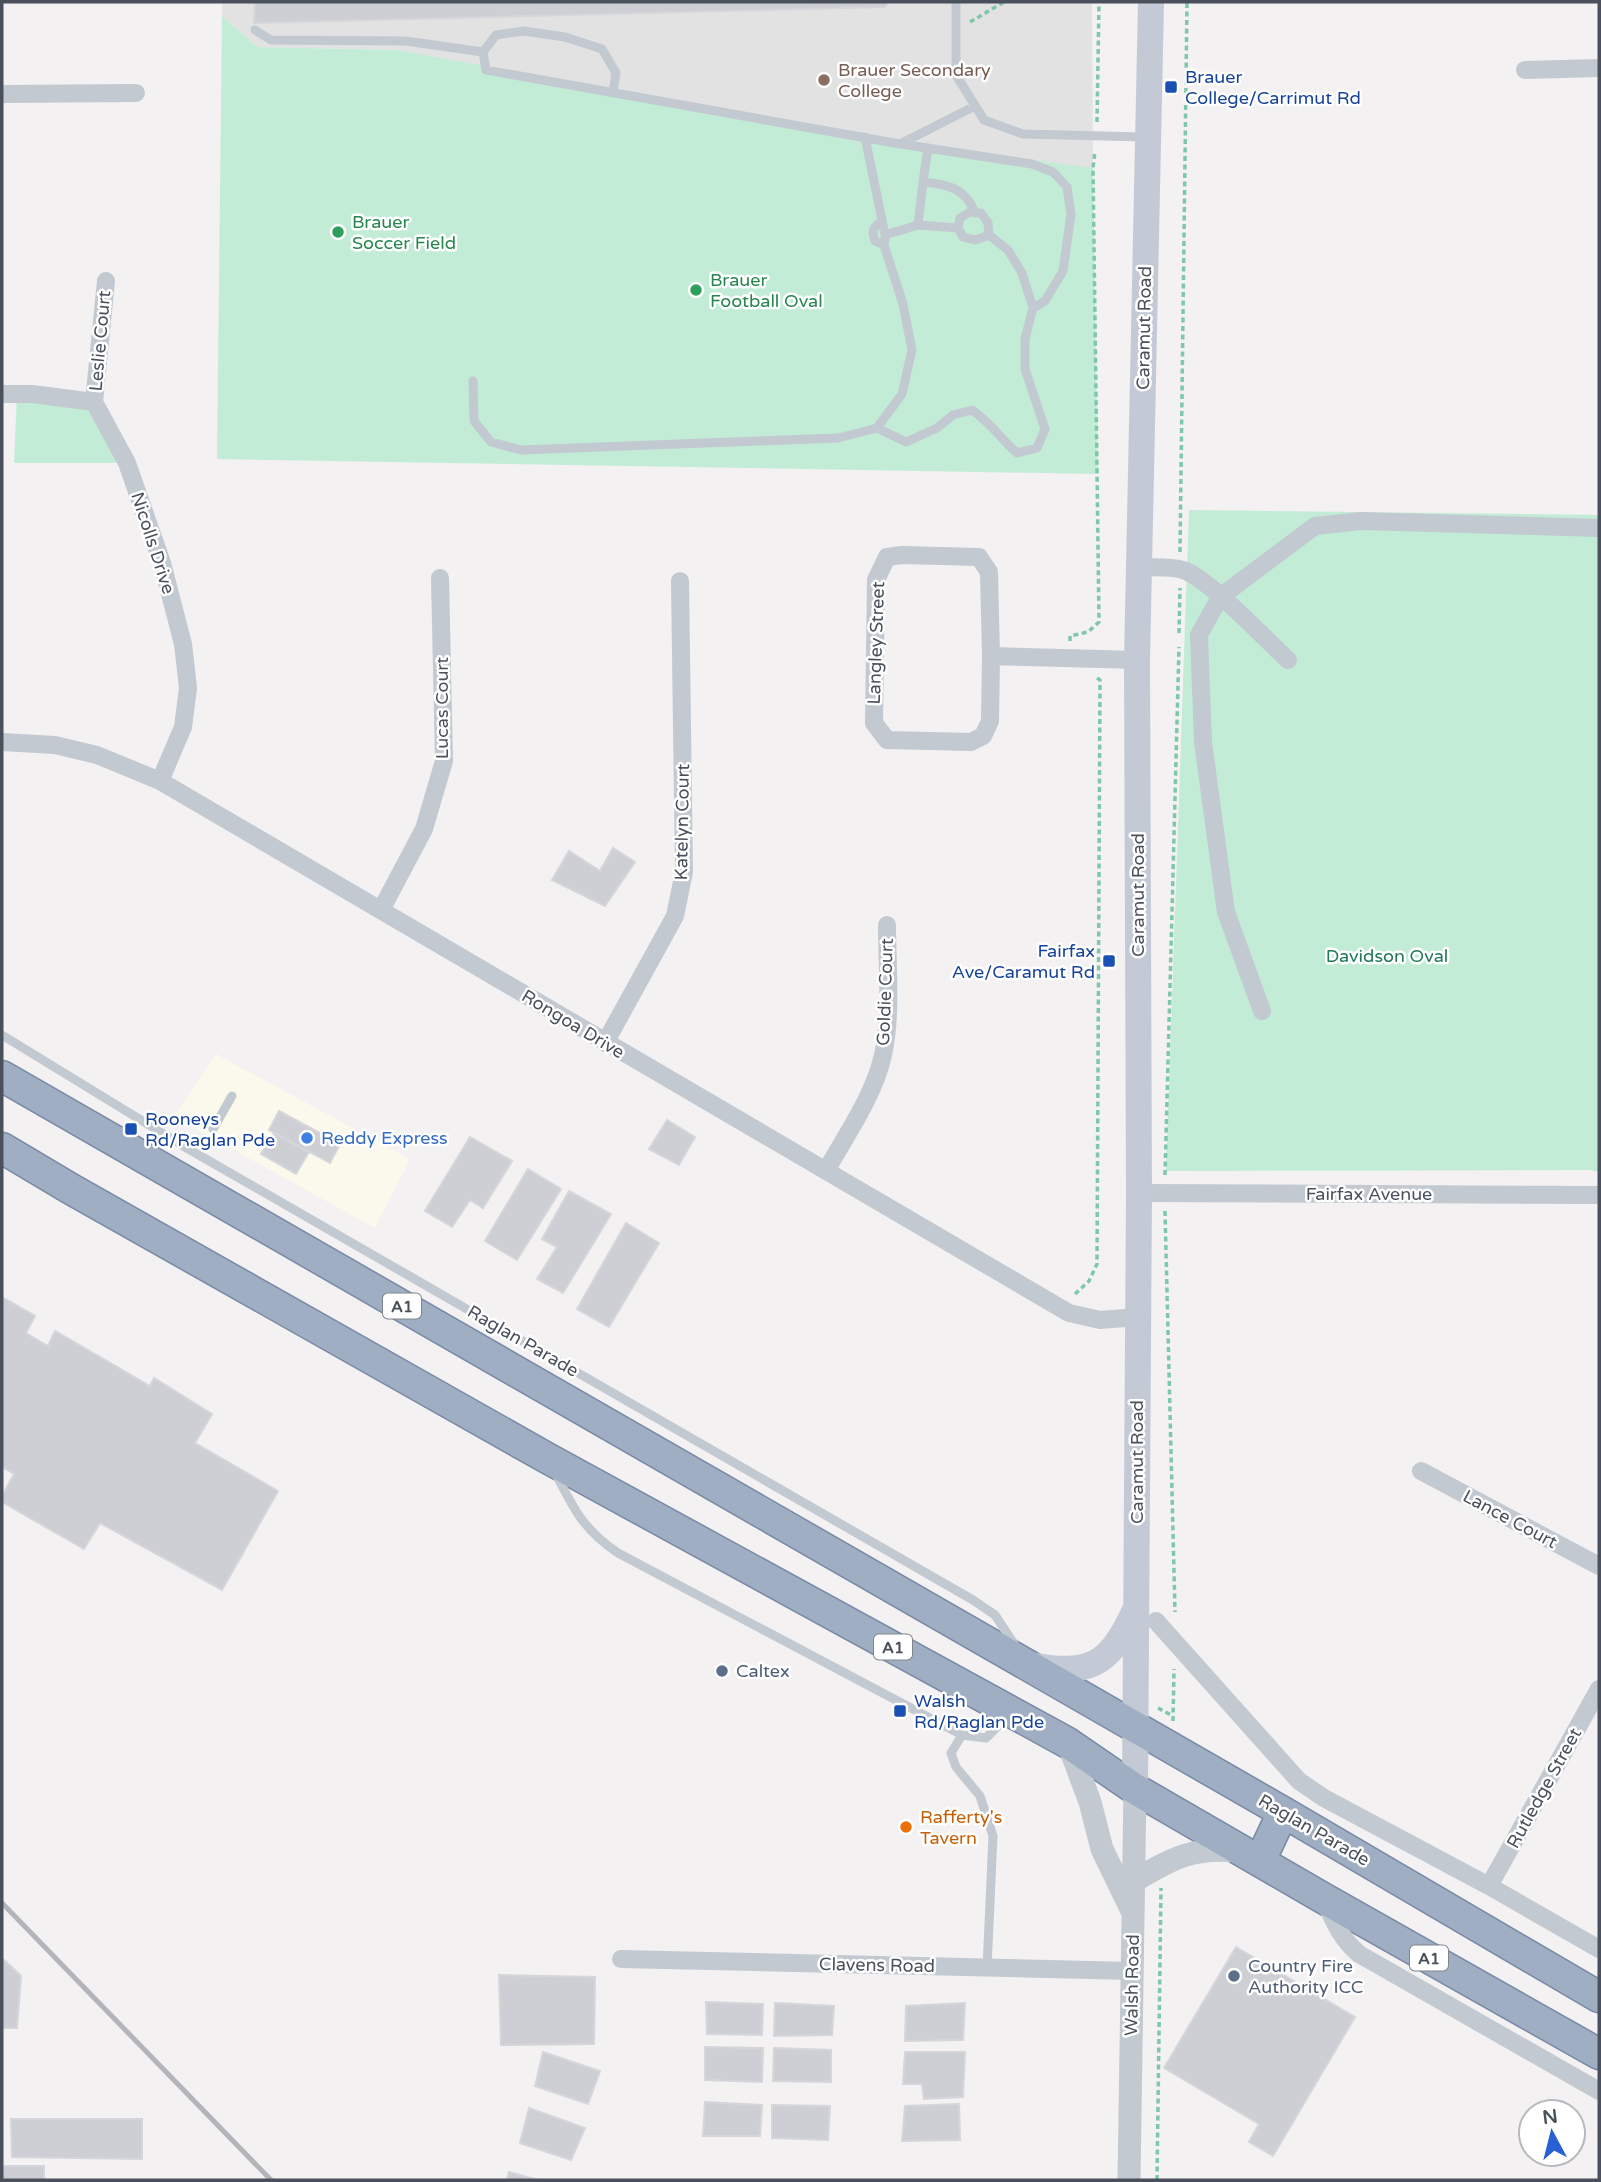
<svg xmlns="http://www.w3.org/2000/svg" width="1601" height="2182" font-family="'Varela Round',sans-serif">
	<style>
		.commercial { fill: #fbf8ec }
		.education { fill: #e3e2e2 }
		.green { fill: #c3ecd7 }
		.building { fill: #cecfd4; stroke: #d5d6db; stroke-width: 2 }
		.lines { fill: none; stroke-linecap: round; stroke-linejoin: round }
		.trunk-casing { stroke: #7889a6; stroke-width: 33 }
		.path { stroke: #7ec7ab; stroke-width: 3.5; stroke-dasharray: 5 3.5; stroke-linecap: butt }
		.service { stroke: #c2c9d1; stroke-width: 9 }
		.minor { stroke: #c2c9d1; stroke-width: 18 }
		.tertiary { stroke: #c2c9d1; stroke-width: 23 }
		.secondary { stroke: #c3cad5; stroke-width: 26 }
		.trunk { stroke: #a0aec3; stroke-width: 30 }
		.rail { stroke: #b3b5ba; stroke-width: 5 }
		.education-dot { fill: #8d6e63; stroke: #fff; stroke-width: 2.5 }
		.transit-dot { fill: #1a4fb4; stroke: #fff; stroke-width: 2.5 }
		.leisure-dot { fill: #2e9e5b; stroke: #fff; stroke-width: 2.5 }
		.shop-dot { fill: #3f7fe0; stroke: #fff; stroke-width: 2.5 }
		.service-dot { fill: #5c6f8a; stroke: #fff; stroke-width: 2.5 }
		.food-dot { fill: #e8710a; stroke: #fff; stroke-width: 2.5 }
		.labels { text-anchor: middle; stroke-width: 5; stroke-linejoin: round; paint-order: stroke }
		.shield { fill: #fff; stroke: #80858d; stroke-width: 2 }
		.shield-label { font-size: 16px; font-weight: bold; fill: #4a515c }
		.education-label { font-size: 18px; fill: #785e54; stroke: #fff; text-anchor: start }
		.transit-label { font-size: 18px; fill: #164399; stroke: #fff; text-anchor: start }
		.leisure-label { font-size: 18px; fill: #27864d; stroke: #fff; text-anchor: start }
		.street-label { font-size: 18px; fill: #4a515c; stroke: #fff }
		.park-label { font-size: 18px; fill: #207856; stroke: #fff }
		.shop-label { font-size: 18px; fill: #366cbe; stroke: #fff; text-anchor: start }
		.service-label { font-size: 18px; fill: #4e5e75; stroke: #fff; text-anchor: start }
		.food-label { font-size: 18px; fill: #c56008; stroke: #fff; text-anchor: start }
	</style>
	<rect width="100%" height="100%" fill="#f3f1f1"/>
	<path class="commercial" d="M 216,1054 L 410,1159 L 375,1228 L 174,1117 Z"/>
	<path class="education" d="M 222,2 L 1092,2 L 1093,168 L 939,150 L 712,110 L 399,50 L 257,47 L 222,16 Z"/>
	<path class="green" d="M 222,16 L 257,47 L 399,50 L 865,137 L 1093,168 L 1098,474 L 217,459 Z
		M 17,394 L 94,402 L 127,463 L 14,463 Z
		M 1189,510 L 1599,515 L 1599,1172 L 1590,1170 L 1166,1171 Z"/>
	<path class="building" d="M 255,2 L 888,2 L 885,7 L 254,23 Z
		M 613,848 L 635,862 L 605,906 L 552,880 L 569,851 L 600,871 Z
		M 279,1111 L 340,1144 L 330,1163 L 269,1130 Z
		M 667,1120 L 695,1137 L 679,1165 L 649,1149 Z
		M 274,1133 L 309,1152 L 296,1174 L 261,1154 Z
		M 470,1137 L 512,1161 L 483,1208 L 470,1200 L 452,1227 L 425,1211 Z
		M 528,1169 L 561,1189 L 517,1260 L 485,1241 Z
		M 569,1191 L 611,1214 L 563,1293 L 537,1279 L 557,1247 L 542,1239 Z
		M 626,1223 L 659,1243 L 609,1327 L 577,1309 Z
		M 2,1297 L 35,1316 L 26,1333 L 48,1346 L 55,1331 L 150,1386 L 154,1378 L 212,1414 L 195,1443 L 278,1491 L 222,1590 L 100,1523 L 84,1549 L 2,1502 L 2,1496 L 14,1474 L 2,1467 Z
		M 1236,1947 L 1355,2017 L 1273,2156 L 1249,2142 L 1259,2124 L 1164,2068 Z
		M 2,1958 L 21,1976 L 17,2028 L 2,2028 Z
		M 499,1975 L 595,1977 L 594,2044 L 501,2045 Z
		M 706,2002 L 763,2004 L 762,2035 L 707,2034 Z
		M 775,2003 L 834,2006 L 832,2035 L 774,2036 Z
		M 965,2003 L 963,2040 L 905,2041 L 906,2006 Z
		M 705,2047 L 763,2048 L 762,2082 L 705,2080 Z
		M 774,2048 L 831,2050 L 831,2082 L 773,2081 Z
		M 543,2052 L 600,2071 L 588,2104 L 535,2086 Z
		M 905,2052 L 965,2052 L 963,2097 L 924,2099 L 922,2084 L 903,2084 Z
		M 705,2102 L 762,2105 L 760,2136 L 703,2136 Z
		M 959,2104 L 960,2140 L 902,2141 L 905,2106 Z
		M 772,2105 L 830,2106 L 828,2140 L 772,2138 Z
		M 529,2108 L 585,2128 L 571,2160 L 520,2143 Z
		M 11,2119 L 142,2119 L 142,2159 L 12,2157 Z
		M 2,2166 L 44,2166 L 44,2180 L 2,2180 Z
		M 509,2172 L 538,2180 L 507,2180 Z"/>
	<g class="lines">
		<defs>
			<path id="trunk" d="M 2,1076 L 1283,1812 L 1599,1997
				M 2,1148 L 71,1189 L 547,1458 L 1068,1743 L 1135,1789 L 1323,1898 L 1599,2054
				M 1260,1861 L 1283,1812"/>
		</defs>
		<use href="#trunk" class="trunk-casing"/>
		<path class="path" d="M 970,22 L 1004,2
			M 1097,122 L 1099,2
			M 1180,552 L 1187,2
			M 1179,633 L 1180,588
			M 1070,641 L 1070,636 L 1088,632 L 1099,622 L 1093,168 L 1095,151
			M 1165,1175 L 1179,647
			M 1165,1211 L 1175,1612
			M 1075,1294 L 1089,1281 L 1097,1264 L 1100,680 L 1097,678
			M 1158,1708 L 1173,1716
			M 1173,1721 L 1174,1669
			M 1157,2180 L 1161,1888"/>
		<path class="service" d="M 956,2 L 956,75 L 984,120 L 1023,134 L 1144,137
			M 255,30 L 271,40 L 406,41 L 483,52
			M 613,92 L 616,73 L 602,49 L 565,37 L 524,31 L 496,35 L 483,52 L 486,70 L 900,144 L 975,106
			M 865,137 L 885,235 L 918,225 L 923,182
			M 901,144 L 1032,164 L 1053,172 L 1067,187 L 1071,214 L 1063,271 L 1045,301 L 1033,308 L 1022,273 L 1008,250 L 989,235 L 988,223 L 981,213 L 970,212 L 960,218 L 958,228 L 963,237 L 975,240 L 989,235
			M 928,148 L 923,182 C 947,184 966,188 975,213
			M 882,221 C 873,227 871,231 875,241 L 884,245 L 885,239
			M 918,225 L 958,228
			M 473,381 L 474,421 L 491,442 L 521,450 L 838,438 L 877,428 L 902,394 L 912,350 L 903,304 L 884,245
			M 877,428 L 906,442 L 937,428 L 953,415 L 972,410 C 991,423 1000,438 1017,453 L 1037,448 L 1045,429 L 1025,369 L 1025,339 L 1033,308
			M 2,1035 L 185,1147 L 973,1600 L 995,1615 L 1016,1647
			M 213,1129 L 232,1096
			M 556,1474 C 574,1510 584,1530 618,1553 L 962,1735 L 986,1738 L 1009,1715
			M 962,1735 L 951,1753 L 956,1767 L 980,1796 L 993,1836 L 987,1968"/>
		<path class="minor" d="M 1525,70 L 1599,68
			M 2,94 L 136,93
			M 2,394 L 32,394 L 94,402 L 127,463 L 162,563 L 183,644 L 188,688 L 183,727 L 160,781
			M 94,402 L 106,281
			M 1139,567 C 1153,568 1169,566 1183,570 C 1207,577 1266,640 1288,660
			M 991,656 L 989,572 L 979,557 L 902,555 L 887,557 L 876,580 L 874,723 L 887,740 L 971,742 L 983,736 L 990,721 L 991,656 L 1137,660
			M 2,742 L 55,745 L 97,755 L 160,781 L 1069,1313 L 1100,1320 L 1138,1317
			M 381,910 L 424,829 L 444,761 L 440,578
			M 1262,1011 L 1226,912 L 1203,742 L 1199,635 L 1220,597 L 1315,526 L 1361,521 L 1599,528
			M 605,1043 L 675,916 L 684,872 L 680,581
			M 826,1171 C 846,1135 874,1096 883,1055 C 892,1013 887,967 887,925
			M 1139,1193 L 1599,1195
			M 1421,1471 L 1599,1566
			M 1156,1621 L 1299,1781 L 1324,1798 L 1489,1886 L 1599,1949
			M 1489,1886 L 1599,1689
			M 1324,1899 C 1333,1920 1341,1939 1359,1954 L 1599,2091
			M 621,1959 L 1133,1971"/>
		<path class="tertiary" d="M 1068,1743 L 1090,1802 L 1102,1849 L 1132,1911
			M 1134,1881 C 1173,1858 1192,1847 1238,1851
			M 1129,2180 L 1135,1789"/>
		<path class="secondary" d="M 1029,1665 C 1088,1675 1108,1668 1134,1612
			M 1135,1789 L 1139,1193 L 1137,660 L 1151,2"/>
		<use href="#trunk" class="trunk"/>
		<path class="rail" d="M 2,1903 L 271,2180"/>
	</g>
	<circle class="education-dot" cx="824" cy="80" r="7"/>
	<g class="transit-dot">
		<rect x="1164" y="80" width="14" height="14" rx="3.5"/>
		<rect x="1102" y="954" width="14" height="14" rx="3.5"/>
		<rect x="124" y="1122" width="14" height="14" rx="3.5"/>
		<rect x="893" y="1704" width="14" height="14" rx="3.5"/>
	</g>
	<g class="leisure-dot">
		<circle cx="338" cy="232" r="7"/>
		<circle cx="696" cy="290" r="7"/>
	</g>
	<circle class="shop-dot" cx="307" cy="1138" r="7"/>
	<g class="service-dot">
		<circle cx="722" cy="1671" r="7"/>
		<circle cx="1234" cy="1976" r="7"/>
	</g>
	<circle class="food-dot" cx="906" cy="1827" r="7"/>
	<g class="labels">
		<g class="shield">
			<rect x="383" y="1293.5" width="38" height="25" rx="5"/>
			<rect x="874" y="1634.5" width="38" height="25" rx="5"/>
			<rect x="1410" y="1945.5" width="38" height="25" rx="5"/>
		</g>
		<g class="shield-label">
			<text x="402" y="1312">A1</text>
			<text x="893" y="1653">A1</text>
			<text x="1429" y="1964">A1</text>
		</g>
		<g class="education-label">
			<text x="838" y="76">Brauer Secondary<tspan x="838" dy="21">College</tspan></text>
		</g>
		<g class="transit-label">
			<text x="1185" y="83">Brauer<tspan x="1185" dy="21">College/Carrimut Rd</tspan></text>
			<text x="1095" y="957" text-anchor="end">Fairfax<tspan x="1095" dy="21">Ave/Caramut Rd</tspan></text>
			<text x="145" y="1125">Rooneys<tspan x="145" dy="21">Rd/Raglan Pde</tspan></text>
			<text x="914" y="1707">Walsh<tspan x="914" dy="21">Rd/Raglan Pde</tspan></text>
		</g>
		<g class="leisure-label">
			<text x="352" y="228">Brauer<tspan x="352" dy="21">Soccer Field</tspan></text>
			<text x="710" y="286">Brauer<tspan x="710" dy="21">Football Oval</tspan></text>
		</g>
		<g class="street-label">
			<text transform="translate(1144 328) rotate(-89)" y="6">Caramut Road</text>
			<text transform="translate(100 341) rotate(-85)" y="6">Leslie Court</text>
			<text transform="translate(153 543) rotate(72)" y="6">Nicolls Drive</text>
			<text transform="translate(876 643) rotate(-88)" y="6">Langley Street</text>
			<text transform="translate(442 708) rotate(-90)" y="6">Lucas Court</text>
			<text transform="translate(682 822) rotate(-89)" y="6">Katelyn Court</text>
			<text transform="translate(1138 895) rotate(-90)" y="6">Caramut Road</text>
			<text transform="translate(885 992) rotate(-88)" y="6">Goldie Court</text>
			<text transform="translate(573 1024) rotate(31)" y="6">Rongoa Drive</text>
			<text x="1369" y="1200">Fairfax Avenue</text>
			<text transform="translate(523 1341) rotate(30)" y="6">Raglan Parade</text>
			<text transform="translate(1137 1462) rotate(-90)" y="6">Caramut Road</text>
			<text transform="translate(1510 1519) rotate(28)" y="6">Lance Court</text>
			<text transform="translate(1544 1788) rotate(-61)" y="6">Rutledge Street</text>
			<text transform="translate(1314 1830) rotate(30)" y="6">Raglan Parade</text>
			<text transform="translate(877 1965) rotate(1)" y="6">Clavens Road</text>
			<text transform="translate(1132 1985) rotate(-89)" y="6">Walsh Road</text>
		</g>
		<g class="park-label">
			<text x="1387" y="962">Davidson Oval</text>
		</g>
		<g class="shop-label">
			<text x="321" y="1144">Reddy Express</text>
		</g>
		<g class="service-label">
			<text x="736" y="1677">Caltex</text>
			<text x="1248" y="1972">Country Fire<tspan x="1248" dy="21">Authority ICC</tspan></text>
		</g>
		<g class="food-label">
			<text x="920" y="1823">Rafferty's<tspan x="920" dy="21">Tavern</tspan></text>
		</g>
	</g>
	<rect width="1601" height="2182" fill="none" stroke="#4a515c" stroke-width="7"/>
	<g transform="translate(1552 2133) rotate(353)"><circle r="33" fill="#ffffff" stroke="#b7b9be" stroke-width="2"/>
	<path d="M0-5L12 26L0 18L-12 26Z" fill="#2961d4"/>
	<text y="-10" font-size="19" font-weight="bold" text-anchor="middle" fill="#4a515c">N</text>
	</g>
</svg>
